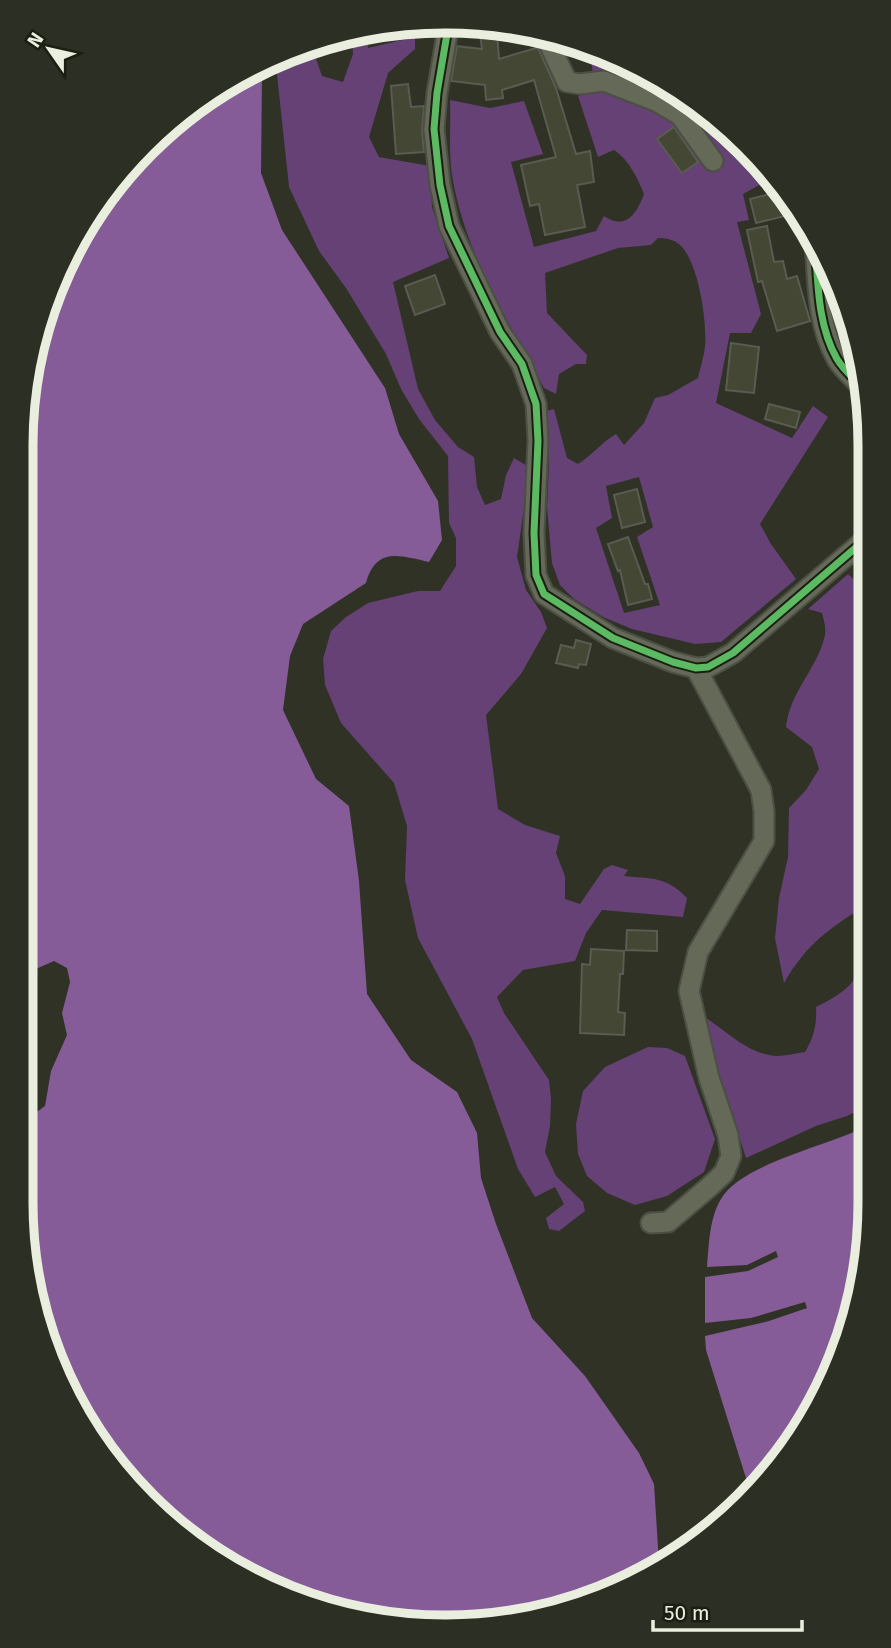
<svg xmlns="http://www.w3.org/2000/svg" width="891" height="1648" font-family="'Fira Sans',sans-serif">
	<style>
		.green { fill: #654175; fill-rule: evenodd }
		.water { fill: #855c98 }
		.building { fill: #434733; stroke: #595c51; stroke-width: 2 }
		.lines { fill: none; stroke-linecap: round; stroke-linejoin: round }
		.minor-casing { stroke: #4c4f44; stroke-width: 23 }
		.minor { stroke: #656958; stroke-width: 19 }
		.cycleway-casing { stroke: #1b1e13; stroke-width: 11 }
		.cycleway { stroke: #5cba63; stroke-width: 7 }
		.rim { fill: none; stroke: #eaeedf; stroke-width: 9 }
	</style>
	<rect width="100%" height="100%" fill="#2f3225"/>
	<path class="green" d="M 369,33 L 368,48 L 415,37 L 415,49 L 388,73 L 369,137 L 379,157 L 430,166 L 432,207 L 449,258 L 393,282 L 418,389 L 435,420 L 458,447 L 474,457 L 477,487 L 485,505 L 501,499 L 506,475 L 514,458 L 527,466 L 525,501 L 517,557 L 526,590 L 541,612 L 547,628 L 521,674 L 486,715 L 498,809 L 525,825 L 560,836 L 556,853 L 565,876 L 565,899 L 580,904 L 604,869 L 612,865 L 628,870 L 624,876 C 652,879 666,876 687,898 L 683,917 L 602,910 L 586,933 L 575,961 L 523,970 L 497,997 L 504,1013 L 549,1080 L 551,1099 L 550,1126 L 545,1152 L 556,1176 L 583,1202 L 585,1211 L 559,1231 L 549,1229 L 546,1218 L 564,1204 L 555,1187 L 535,1197 L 518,1169 L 472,1039 L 418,938 L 405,880 L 407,826 L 394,783 L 341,723 L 325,685 L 323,659 L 331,631 L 346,617 L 368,603 L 418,591 L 440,591 L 456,566 L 456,538 L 449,523 L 448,456 L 419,419 L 401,389 L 386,354 L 346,288 L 319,251 L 289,187 L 276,65 L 312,47 L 322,76 L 343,82 L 353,54 L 352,34 Z
		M 591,55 L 657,78 L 726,127 L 761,167 L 763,183 L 743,194 L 749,220 L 737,222 L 761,314 L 751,333 L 730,333 L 716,403 L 792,438 L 813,406 L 828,417 L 760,524 L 771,544 L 796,579 L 721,642 L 695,644 L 632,629 L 603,617 L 574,599 L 560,585 L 552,563 L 547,507 L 549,462 L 546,411 L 554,409 L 567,458 L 578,464 C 592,455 602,442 616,434 L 624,445 L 644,423 L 655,398 L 668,395 L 698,378 C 700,368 704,357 705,346 C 707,322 699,266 682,247 C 676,240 667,238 658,238 L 651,245 L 618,248 L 545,273 L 547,313 L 587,355 L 586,364 L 576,364 L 559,374 L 556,394 L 544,388 C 508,321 467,257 453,181 C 448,155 451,126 450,100 L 490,108 L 524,101 L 543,154 L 511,162 L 534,247 L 596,231 L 604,216 C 626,231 637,213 644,194 C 637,177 629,160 614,150 L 598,157 L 578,96 L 594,89 ZM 639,477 L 653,527 L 637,537 L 660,605 L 624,613 L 596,528 L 612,518 L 606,486 Z
		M 848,574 L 867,592 L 868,904 C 830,928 807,943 784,983 L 775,938 L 779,898 L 788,857 L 789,808 L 806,790 L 819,769 L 812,747 L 786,727 C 790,691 818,668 825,635 C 826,628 824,620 822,613 L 808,609 Z
		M 868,943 L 869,1105 L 847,1116 L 816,1126 L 746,1158 L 699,1014 C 725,1028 745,1054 777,1056 C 786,1056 796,1053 805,1052 C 814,1037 817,1024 816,1007 C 832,999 853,988 859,970 C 863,957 859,955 868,943 Z
		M 648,1047 L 667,1048 L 685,1056 L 715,1139 L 704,1172 L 667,1196 L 635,1205 L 607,1193 L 587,1176 L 578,1154 L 576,1124 L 583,1091 L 605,1067 Z"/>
	<path class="water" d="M 262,72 L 261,173 L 282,230 L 385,388 L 399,434 L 438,501 L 442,540 L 429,562 C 399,555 376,547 366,583 L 303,624 L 290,656 L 283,710 L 316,779 L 349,806 L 359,881 L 367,994 L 411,1060 L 457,1092 L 477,1133 L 481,1178 L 496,1224 L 532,1318 L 585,1376 L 639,1453 L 654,1484 L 659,1563 L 608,1595 L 474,1626 L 336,1613 L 210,1556 L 109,1461 L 44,1339 L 21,1202 L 23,1122 L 45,1106 L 51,1071 L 67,1035 L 62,1013 L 70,982 L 67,968 L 54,961 L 29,972 L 21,971 L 22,418 L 36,335 L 78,234 L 187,109 Z
		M 869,1125 L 869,1230 L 855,1313 L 813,1414 L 750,1491 L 706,1350 L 705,1336 L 769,1321 L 807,1308 L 805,1302 L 751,1318 L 705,1323 L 705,1277 L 748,1271 L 778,1257 L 776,1251 L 747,1265 L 707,1267 C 709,1245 709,1219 721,1199 C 742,1163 832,1145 869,1125 Z"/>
	<path class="building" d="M 497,32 L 499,59 L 536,48 L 539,50 L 556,88 L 576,154 L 590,151 L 594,182 L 577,185 L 585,227 L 545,235 L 539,204 L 530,206 L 521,165 L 556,157 L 534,80 L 502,90 L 503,98 L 486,100 L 485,85 L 451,81 L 457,46 L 482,49 L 480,33 Z
		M 408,84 L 411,107 L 424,106 L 422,130 L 424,152 L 396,154 L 391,86 Z
		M 674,127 L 698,162 L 682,173 L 657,139 Z
		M 782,191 L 789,199 L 793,214 L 756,223 L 750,199 Z
		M 767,226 L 774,262 L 783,261 L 787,279 L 797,276 L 810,321 L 777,331 L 762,281 L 758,282 L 747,230 Z
		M 435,275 L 445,304 L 415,315 L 405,286 Z
		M 731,343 L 759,347 L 754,393 L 726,390 Z
		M 769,404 L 800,412 L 796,428 L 765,419 Z
		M 637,489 L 645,522 L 622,528 L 614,495 Z
		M 628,537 L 645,584 L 648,584 L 652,599 L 628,605 L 620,570 L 618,571 L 608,544 Z
		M 576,640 L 591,644 L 586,665 L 579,664 L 578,668 L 556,663 L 561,645 L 574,648 Z
		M 627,930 L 657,931 L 657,951 L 626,950 Z
		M 591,949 L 624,951 L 623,974 L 620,974 L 618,1012 L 625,1013 L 624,1035 L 580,1033 L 582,964 L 590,965 Z"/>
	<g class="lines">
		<defs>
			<path id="minor" d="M 448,28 L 437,93 L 434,129 L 440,185 L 449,226 L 500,332 L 522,364 L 536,404 L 538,441 L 534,533 L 536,575 L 544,594 L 613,638 L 673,662 L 696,668 L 708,667 L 733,653 L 867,538
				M 545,40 L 548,41 L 567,82 L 580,84 L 604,81 L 658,102 L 680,115 L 713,161
				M 815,242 C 818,281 817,324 837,359 C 844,371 857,381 866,391
				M 651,1223 L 668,1222 L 709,1187 L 724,1173 L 731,1156 L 728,1135 L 709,1078 L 689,991 L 698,952 L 764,841 L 764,811 L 761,790 L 696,668"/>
		</defs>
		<use href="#minor" class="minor-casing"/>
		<use href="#minor" class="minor"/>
		<defs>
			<path id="cycleway" d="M 448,28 L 437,93 L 434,129 L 440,185 L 449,226 L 500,332 L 522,364 L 536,404 L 538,441 L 534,533 L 536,575 L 544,594 L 613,638 L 673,662 L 696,668 L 708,667 L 733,653 L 867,538
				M 815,242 C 818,281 817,324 837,359 C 844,371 857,381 866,391"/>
		</defs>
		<use href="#cycleway" class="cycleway-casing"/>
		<use href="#cycleway" class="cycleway"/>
	</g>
	<path d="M0 0H891V1648H0ZM445 33H446A412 412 0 0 1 858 445V1203A412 412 0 0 1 446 1615H445A412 412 0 0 1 33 1203V445A412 412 0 0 1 445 33Z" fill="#2c2f23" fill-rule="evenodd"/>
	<path class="rim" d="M445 33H446A412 412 0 0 1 858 445V1203A412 412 0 0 1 446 1615H445A412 412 0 0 1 33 1203V445A412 412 0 0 1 445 33Z"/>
	<g transform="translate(49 49) rotate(304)" stroke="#1b1e13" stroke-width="5" paint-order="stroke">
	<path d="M0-5L12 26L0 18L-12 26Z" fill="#eaeedf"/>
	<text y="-10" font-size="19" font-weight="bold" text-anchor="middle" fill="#eaeedf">N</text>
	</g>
	<path d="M653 1620v10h149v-10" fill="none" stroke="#eaeedf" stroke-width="3.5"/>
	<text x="664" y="1620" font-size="21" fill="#eaeedf" stroke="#1b1e13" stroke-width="5" paint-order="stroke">50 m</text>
</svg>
